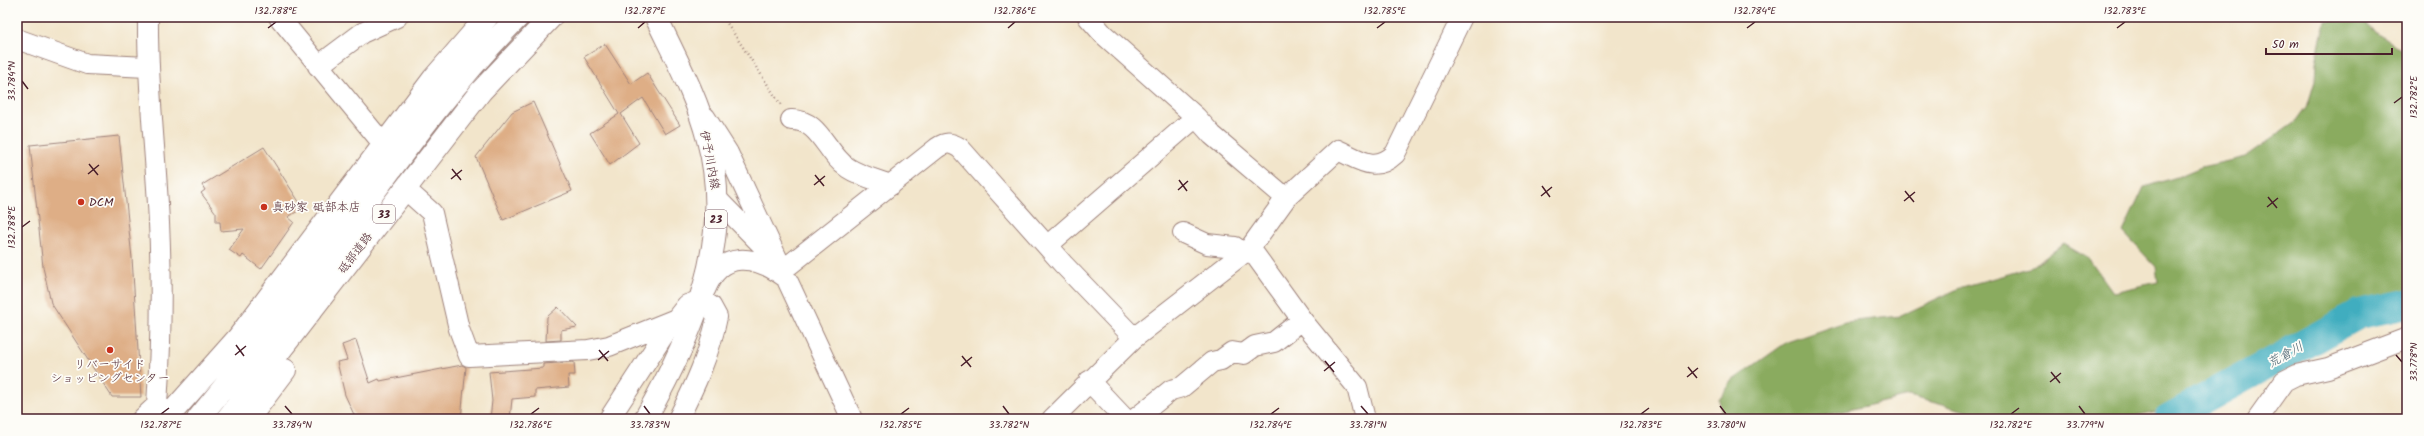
<svg xmlns="http://www.w3.org/2000/svg" width="2424" height="436" font-family="Kalam,'Klee One',sans-serif">
	<style>
		.forest { fill: #8aab5f; stroke: #6a6545 }
		.lines { fill: none; stroke-linecap: round; stroke-linejoin: round }
		.river { stroke: #40adbf; stroke-width: 30 }
		.building { fill: #deae86 }
		.minor-casing { stroke: #9e827b; stroke-width: 22 }
		.major-casing { stroke: #9e827b; stroke-width: 24 }
		.highway-casing { stroke: #9e827b; stroke-width: 24 }
		.path { stroke: #9e827b; stroke-width: 2.5; stroke-dasharray: 1 3; stroke-linecap: butt }
		.minor { stroke: #fff; stroke-width: 20 }
		.major { stroke: #fff; stroke-width: 22 }
		.highway { stroke: #fff; stroke-width: 22 }
		.ticks { fill: none; stroke: #4a1f2b; stroke-width: 1.5 }
		.poi-dot { fill: #c8321e; stroke: #fdfcf7; stroke-width: 1.5 }
		.labels { text-anchor: middle; stroke-width: 3.5; stroke-linejoin: round; paint-order: stroke }
		.shield { fill: #fdfcf7; stroke: #806168; stroke-width: 1 }
		.shield-label { font-size: 11px; font-weight: bold; fill: #4a1f2b }
		.street-label { font-size: 12px; fill: #4a1f2b; stroke: #fdfcf7 }
		.poi-label { font-size: 12px; fill: #4a1f2b; stroke: #fdfcf7; text-anchor: start }
		.water-label { font-size: 13px; font-style: italic; fill: #465f6e; stroke: #fdfcf7 }
		.neatline { fill: none; stroke: #4a1f2b; stroke-width: 1.5 }
		.ticks-label { font-size: 10px; text-anchor: middle; fill: #4a1f2b }
	</style>
	<rect width="100%" height="100%" fill="#fdfcf7"/>
	<filter id="ink" filterUnits="userSpaceOnUse"><feTurbulence type="fractalNoise" baseFrequency=".025" numOctaves="2"/><feDisplacementMap in="SourceGraphic" scale="8" xChannelSelector="R" yChannelSelector="G"/><feConvolveMatrix kernelMatrix="1 2 1 2 8 2 1 2 1" color-interpolation-filters="sRGB"/></filter>
	<filter id="wash" filterUnits="userSpaceOnUse"><feTurbulence type="fractalNoise" baseFrequency=".012" numOctaves="4" result="noise"/><feDisplacementMap in="SourceGraphic" scale="16" xChannelSelector="R" yChannelSelector="G"/><feGaussianBlur stdDeviation="0.9" result="paint"/><feColorMatrix in="noise" values="0 0 0 0 0 0 0 0 0 0 0 0 0 0 0 0 0 1.4 0 .05"/><feComposite in="paint" operator="in"/></filter>
	<g filter="url(#wash)">
		<rect width="100%" height="100%" fill="#f2e5cb"/>
		<path class="forest" d="M 2356,17 L 2407,54 L 2407,294 L 2383,321 L 2274,361 L 2191,404 L 2120,419 L 1995,419 L 1909,396 L 1810,419 L 1723,419 L 1719,400 L 1733,380 L 1787,342 L 1845,322 L 1900,316 L 1962,287 L 2033,267 L 2063,244 L 2090,260 L 2113,292 L 2158,282 L 2156,267 L 2123,232 L 2144,187 L 2177,177 L 2201,167 L 2246,157 L 2294,123 L 2308,104 L 2315,81 L 2316,62 L 2325,21 Z"/>
		<g class="lines">
			<path class="river" d="M 2168,419 L 2359,314 L 2407,304"/>
		</g>
		<g id="blocks">
			<path class="building" d="M 605,44 L 631,84 L 647,73 L 680,125 L 665,134 L 643,98 L 621,114 L 639,143 L 610,165 L 590,133 L 619,114 L 584,57 Z
				M 533,102 L 572,191 L 503,220 L 476,157 L 512,112 Z
				M 119,136 L 132,258 L 141,397 L 112,397 L 51,303 L 43,267 L 30,145 Z
				M 264,147 L 303,208 L 288,217 L 294,222 L 261,269 L 243,255 L 241,258 L 229,250 L 244,229 L 221,231 L 220,222 L 216,222 L 216,213 L 201,193 L 205,190 L 202,185 Z
				M 558,307 L 577,327 L 561,330 L 561,340 L 546,341 L 547,317 Z
				M 356,340 L 370,383 L 379,379 L 380,381 L 462,365 L 466,367 L 461,419 L 356,419 L 345,395 L 337,362 L 347,360 L 342,345 Z
				M 574,362 L 575,375 L 568,375 L 569,387 L 535,390 L 535,397 L 512,399 L 510,419 L 490,419 L 492,401 L 489,372 L 543,368 L 543,364 Z"/>
		</g>
	</g>
	<g filter="url(#ink)">
		<use href="#blocks" fill-opacity="0" stroke="#9e827b" stroke-width="1"/>
		<g class="lines">
			<defs>
				<path id="minor" d="M 279,17 L 384,145
					M 1088,17 L 1103,34 L 1196,117 L 1212,135 L 1286,198
					M 17,39 L 87,64 L 147,67
					M 318,66 L 362,33 L 397,17
					M 705,117 L 728,153 L 852,419
					M 791,120 C 820,119 826,154 848,168 C 860,176 877,180 891,185
					M 413,196 L 432,213 L 459,329 L 469,356 L 588,350 L 609,346 L 676,319
					M 717,199 L 767,250
					M 1183,233 L 1207,244 L 1235,247 L 1243,254
					M 1047,246 L 1196,117
					M 1250,248 L 1302,320 L 1357,387 L 1365,419
					M 783,270 L 937,148 C 946,142 950,142 960,148 L 1063,264 L 1134,338
					M 705,290 C 722,249 755,255 785,277
					M 1089,381 L 1125,419
					M 142,419 L 157,405 C 161,345 162,283 159,223 C 156,154 147,86 148,17
					M 609,419 L 665,333 L 687,305 L 701,300 L 711,306 L 717,317 C 710,353 695,386 678,419
					M 1052,419 L 1134,338 L 1250,248 L 1286,198 L 1338,150 C 1360,160 1375,173 1395,154 L 1462,17
					M 1135,419 L 1171,390 L 1182,387 L 1212,362 L 1221,360 L 1232,352 L 1244,354 L 1255,346 L 1274,342 L 1302,320
					M 2257,419 L 2284,381 L 2296,375 L 2328,368 L 2407,338"/>
				<path id="major" d="M 645,419 C 693,334 735,239 708,140 C 697,97 675,57 656,17"/>
				<path id="highway" d="M 166,419 L 238,338 L 434,78 L 487,17
					M 198,419 C 253,352 306,284 358,214 C 408,146 458,77 518,17
					M 227,419 L 481,91 L 551,17
					M 248,419 L 285,370"/>
			</defs>
			<use href="#minor" class="minor-casing"/>
			<use href="#major" class="major-casing"/>
			<use href="#highway" class="highway-casing"/>
			<path class="path" d="M 723,17 L 781,105"/>
			<use href="#minor" class="minor"/>
			<use href="#major" class="major"/>
			<use href="#highway" class="highway"/>
		</g>
	</g>
	<path class="ticks" d="M 268,28 L 276,22M 638,28 L 645,22M 1008,28 L 1015,22M 1377,28 L 1385,22M 1747,28 L 1755,22M 2117,28 L 2125,22M 22,81 L 28,89M 2394,103 L 2402,97M 89,164 L 98,175M 452,169 L 461,180M 88,174 L 99,165M 815,175 L 824,186M 451,179 L 462,170M 1179,180 L 1187,191M 814,185 L 825,176M 1542,186 L 1550,197M 1178,190 L 1188,181M 1905,191 L 1914,202M 1541,196 L 1552,187M 2268,197 L 2277,208M 1904,201 L 1915,192M 2267,207 L 2278,198M 22,227 L 30,221M 236,345 L 244,356M 599,350 L 608,361M 235,355 L 246,346M 2396,355 L 2402,362M 962,356 L 971,367M 598,360 L 609,351M 1325,361 L 1334,372M 961,366 L 972,357M 1688,367 L 1697,378M 1324,371 L 1335,362M 2051,372 L 2060,383M 1687,377 L 1698,368M 2050,382 L 2061,373M 285,406 L 292,414M 644,406 L 650,414M 1003,406 L 1009,414M 1361,406 L 1368,414M 1720,406 L 1726,414M 2079,406 L 2085,414M 161,414 L 169,408M 531,414 L 539,408M 901,414 L 909,408M 1271,414 L 1279,408M 1641,414 L 1649,408M 2011,414 L 2019,408"/>
	<g class="poi-dot">
		<circle cx="81" cy="202" r="4"/>
		<circle cx="264" cy="207" r="4"/>
		<circle cx="110" cy="350" r="4"/>
	</g>
	<g class="labels">
		<g class="shield">
			<rect x="373" y="205" width="22" height="18" rx="3"/>
			<rect x="705" y="210" width="22" height="18" rx="3"/>
		</g>
		<g class="shield-label">
			<text x="384" y="218">33</text>
			<text x="716" y="223">23</text>
		</g>
		<g class="street-label">
			<text transform="translate(710 160) rotate(79)" y="4">伊予川内線</text>
			<text transform="translate(355 253) rotate(-53)" y="4">砥部道路</text>
		</g>
		<g class="poi-label">
			<text x="89" y="206">DCM</text>
			<text x="272" y="211">真砂家 砥部本店</text>
			<text x="110" y="368" text-anchor="middle">リバーサイド<tspan x="110" dy="14">ショッピングセンター</tspan></text>
		</g>
		<g class="water-label">
			<text transform="translate(2285 354) rotate(-29)" y="5">荒倉川</text>
		</g>
	</g>
	<rect width="2424" height="436" fill="none" stroke="#fdfcf7" stroke-width="44"/>
	<path d="M2266 48v6h126v-6" fill="none" stroke="#4a1f2b" stroke-width="2"/>
	<text x="2272" y="48" font-size="12" fill="#4a1f2b" stroke="#fdfcf7" stroke-width="3" paint-order="stroke">50 m</text>
	<rect x="22" y="22" width="2380" height="392" class="neatline"/>
	<g class="ticks-label">
		<text x="276" y="14">132.788°E</text>
		<text x="645" y="14">132.787°E</text>
		<text x="1015" y="14">132.786°E</text>
		<text x="1385" y="14">132.785°E</text>
		<text x="1755" y="14">132.784°E</text>
		<text x="2125" y="14">132.783°E</text>
		<text transform="translate(11 81) rotate(-90)" y="4">33.784°N</text>
		<text transform="translate(2413 97) rotate(-90)" y="4">132.782°E</text>
		<text transform="translate(11 227) rotate(-90)" y="4">132.788°E</text>
		<text transform="translate(2413 362) rotate(-90)" y="4">33.778°N</text>
		<text x="161" y="428">132.787°E</text>
		<text x="292" y="428">33.784°N</text>
		<text x="531" y="428">132.786°E</text>
		<text x="650" y="428">33.783°N</text>
		<text x="901" y="428">132.785°E</text>
		<text x="1009" y="428">33.782°N</text>
		<text x="1271" y="428">132.784°E</text>
		<text x="1368" y="428">33.781°N</text>
		<text x="1641" y="428">132.783°E</text>
		<text x="1726" y="428">33.780°N</text>
		<text x="2011" y="428">132.782°E</text>
		<text x="2085" y="428">33.779°N</text>
	</g>
</svg>
